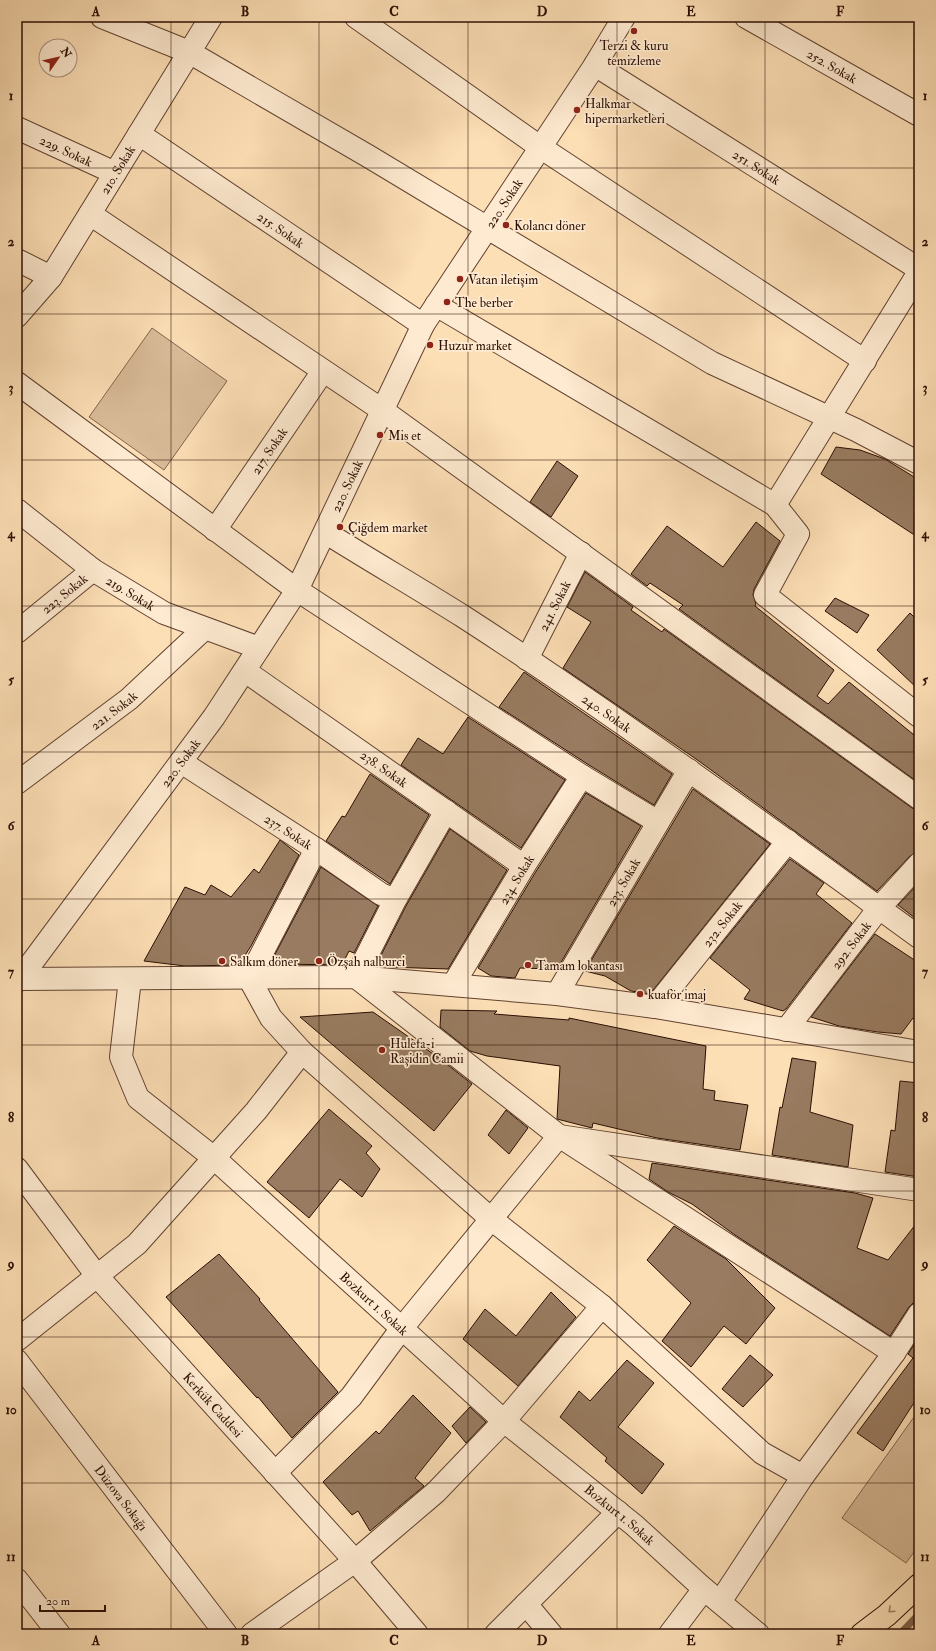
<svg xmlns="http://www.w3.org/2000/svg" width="936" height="1651" font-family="'IM FELL Double Pica',serif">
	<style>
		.green { fill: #d9bb98; stroke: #82644e }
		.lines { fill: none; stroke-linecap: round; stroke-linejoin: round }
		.stream { stroke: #7e614a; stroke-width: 7 }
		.building { fill: #987b60; stroke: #2b0e03 }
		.minor-casing { stroke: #604230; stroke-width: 24 }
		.major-casing { stroke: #2b0e03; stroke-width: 24 }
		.minor { stroke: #feead0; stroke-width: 22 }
		.major { stroke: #fddfb6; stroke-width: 22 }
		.oneway { stroke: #9e8165 }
		.grid { fill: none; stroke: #2b0e03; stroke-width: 1; stroke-opacity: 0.55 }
		.poi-dot { fill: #8f2418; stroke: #feead0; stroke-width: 1.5 }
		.labels { text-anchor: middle; stroke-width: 3.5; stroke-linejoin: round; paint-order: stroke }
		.poi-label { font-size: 13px; fill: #2b0e03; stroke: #feead0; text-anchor: start }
		.street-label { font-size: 13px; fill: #2b0e03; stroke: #feead0 }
		.neatline { fill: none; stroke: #2b0e03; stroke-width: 1.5 }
		.grid-label { font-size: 13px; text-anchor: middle; font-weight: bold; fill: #2b0e03 }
	</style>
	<rect width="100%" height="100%" fill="#fddfb6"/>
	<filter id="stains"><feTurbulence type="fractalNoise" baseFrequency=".005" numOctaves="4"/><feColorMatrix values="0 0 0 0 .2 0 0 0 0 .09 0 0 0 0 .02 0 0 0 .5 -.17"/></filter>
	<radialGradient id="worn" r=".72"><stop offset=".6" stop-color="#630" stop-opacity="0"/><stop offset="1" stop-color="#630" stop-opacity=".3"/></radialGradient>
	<path class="green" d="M 152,328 L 227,381 L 164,470 L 89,417 Z
		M 919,1410 L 919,1545 L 906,1563 L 842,1518 Z"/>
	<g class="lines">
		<path class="stream" d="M 900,1634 L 919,1614"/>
	</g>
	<path class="building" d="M 836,447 L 860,450 L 885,459 L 919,480 L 919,538 L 821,474 Z
		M 557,461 L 578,476 L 551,517 L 530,502 Z
		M 756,522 L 780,541 L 754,589 L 753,595 L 756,604 L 755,606 L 834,670 L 817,696 L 828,704 L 849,682 L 919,739 L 919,783 L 679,609 L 683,605 L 650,583 L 647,586 L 631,574 L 667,526 L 723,567 Z
		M 585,572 L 633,607 L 631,610 L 662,632 L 664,629 L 912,808 L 919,810 L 919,852 L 910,856 L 877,891 L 696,759 L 563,668 L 591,622 L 567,607 Z
		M 835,598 L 869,615 L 857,633 L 825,611 Z
		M 910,613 L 919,622 L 919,690 L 877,650 Z
		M 524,672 L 672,774 L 654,805 L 589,765 L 499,707 Z
		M 468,717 L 565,780 L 521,848 L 401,765 L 418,738 L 443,754 Z
		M 370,774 L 429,815 L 390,884 L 326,841 L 342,816 L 345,817 Z
		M 693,789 L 770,844 L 650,994 L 631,991 L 605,976 L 585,971 Z
		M 586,793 L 641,826 L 560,964 L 558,963 L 554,969 L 520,968 L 515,978 L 491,976 L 478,968 L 535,873 Z
		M 450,829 L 507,870 L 448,969 L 387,967 L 377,963 L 406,906 Z
		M 280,840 L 299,855 L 251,946 L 239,965 L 185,966 L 144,961 L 185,887 L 205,895 L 211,885 L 231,897 L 254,869 L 259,873 Z
		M 790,859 L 824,883 L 816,894 L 852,923 L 786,1009 L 783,1011 L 744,999 L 750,990 L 710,958 Z
		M 321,867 L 378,906 L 354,953 L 349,951 L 342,965 L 279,964 L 272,960 Z
		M 919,883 L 919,921 L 898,905 Z
		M 875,934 L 919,963 L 919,1020 L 913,1018 L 901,1034 L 878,1032 L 839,1026 L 811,1017 Z
		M 441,1010 L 497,1011 L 494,1014 L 569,1020 L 569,1018 L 706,1046 L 703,1089 L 715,1091 L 714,1100 L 748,1105 L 740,1150 L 657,1138 L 593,1123 L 592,1128 L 557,1119 L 560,1066 L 487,1056 L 470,1051 L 440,1027 Z
		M 373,1012 L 439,1058 L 472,1084 L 434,1131 L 300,1017 Z
		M 792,1058 L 816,1062 L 810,1112 L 853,1125 L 848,1167 L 772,1155 L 780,1107 L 782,1108 Z
		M 900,1081 L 919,1083 L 919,1177 L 885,1172 L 891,1130 L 895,1131 Z
		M 329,1109 L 372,1146 L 366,1153 L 380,1169 L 362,1197 L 340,1179 L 309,1218 L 267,1182 Z
		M 506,1110 L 528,1128 L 509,1154 L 488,1135 Z
		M 652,1163 L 855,1193 L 873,1198 L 857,1248 L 888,1260 L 919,1220 L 919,1302 L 913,1303 L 909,1307 L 890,1336 L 735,1235 L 692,1204 L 668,1192 L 649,1179 Z
		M 674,1226 L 726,1259 L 775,1308 L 746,1344 L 724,1326 L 691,1367 L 662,1341 L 691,1303 L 647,1260 Z
		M 219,1254 L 260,1299 L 259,1300 L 338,1392 L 292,1438 L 258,1397 L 257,1398 L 166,1297 Z
		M 551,1292 L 576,1317 L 518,1386 L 463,1339 L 485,1309 L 516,1336 Z
		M 919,1337 L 919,1395 L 883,1451 L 857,1433 L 913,1358 L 908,1354 Z
		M 750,1355 L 773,1375 L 743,1407 L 722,1389 Z
		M 627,1360 L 654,1383 L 618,1427 L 664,1464 L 642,1494 L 605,1461 L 607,1458 L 560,1417 L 579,1391 L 590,1401 Z
		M 413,1395 L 451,1433 L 415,1478 L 424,1486 L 370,1531 L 358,1511 L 352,1515 L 323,1482 L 376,1431 L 379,1434 Z
		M 470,1407 L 486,1422 L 466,1443 L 452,1426 Z"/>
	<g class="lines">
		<defs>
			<g id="minor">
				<path d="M 102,17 L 189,52 L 368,156 L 712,363 L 856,430 L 919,463"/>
				<path d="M 356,17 L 540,147 L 865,361"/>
				<path id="s1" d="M 746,17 L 919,115"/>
				<path id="s2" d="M 595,65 L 919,269"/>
				<path id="s3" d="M 17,128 L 115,173"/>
				<path id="s4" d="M 139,134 L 423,325"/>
				<path d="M 90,214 L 382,410 L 919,798"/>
				<path d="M 17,260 L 51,277"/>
				<path d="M 436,305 L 775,505 L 798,534 L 765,595 L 919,716"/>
				<path id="s5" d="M 17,316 L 51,277 L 211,17"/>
				<path d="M 17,383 L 297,590 L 582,776 L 658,822"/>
				<path d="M 775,505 L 919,272"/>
				<path id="s6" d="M 17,510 L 93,570 L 164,613 L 259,648"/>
				<path id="s7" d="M 215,530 L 323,371"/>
				<path id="s8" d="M 325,532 C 371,561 418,588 464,617 C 620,718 769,828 919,937"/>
				<path id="s9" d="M 17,632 L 93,570"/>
				<path id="s10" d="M 527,659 L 581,553"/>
				<path id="s11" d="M 245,671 L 524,866"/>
				<path id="s12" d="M 181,762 L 316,849 L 381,894 L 395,900"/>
				<path id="s13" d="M 17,783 L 129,699 L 204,629"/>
				<path d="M 446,811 L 395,900 L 356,977 L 559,1136 L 894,1353"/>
				<path d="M 316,849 L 249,978 L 271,1018 L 302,1052 L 490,1218 L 602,1306 L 762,1453 L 803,1476 L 894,1353 L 919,1314"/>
				<path id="s14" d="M 17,976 L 19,980 L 214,717 L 297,590 L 423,325 L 595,65 L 624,17"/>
				<path d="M 17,979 L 356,977 L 557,994 L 655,1007 L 919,1052"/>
				<path id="s15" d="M 130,979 L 121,1057 L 138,1098 L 214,1158 L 504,1421 L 634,1525 L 704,1589 L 758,1634"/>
				<path id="s16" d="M 453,985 L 524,866 L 582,776"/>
				<path id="s17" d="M 557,994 L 689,770"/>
				<path id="s18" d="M 655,1007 L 788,841"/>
				<path id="s19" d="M 786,1030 L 879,908 L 919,864"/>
				<path id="s20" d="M 17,1169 L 97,1276 L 355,1561 L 417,1634"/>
				<path d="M 17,1340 L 137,1244 L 256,1111 L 302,1052"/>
				<path id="s21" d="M 17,1361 L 226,1634"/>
				<path d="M 275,1473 L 351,1397 L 402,1328 L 559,1136 L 919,1190"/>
				<path d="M 17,1580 L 59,1634"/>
				<path d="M 720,1602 L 803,1476"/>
				<path d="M 526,1604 L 551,1634"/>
				<path d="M 252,1634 L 355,1561 L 436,1492 L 504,1421 L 602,1306"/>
				<path d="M 496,1634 L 618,1512"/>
				<path d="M 670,1634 L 704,1589"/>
			</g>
			<path id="major" d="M 862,1634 L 887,1615 L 919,1585"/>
		</defs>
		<use href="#minor" class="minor-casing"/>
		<use href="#major" class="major-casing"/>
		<use href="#minor" class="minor"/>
		<use href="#major" class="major"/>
	</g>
	<defs><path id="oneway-chevron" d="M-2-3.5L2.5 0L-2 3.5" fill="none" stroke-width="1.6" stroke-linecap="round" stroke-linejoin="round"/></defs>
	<use class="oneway" href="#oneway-chevron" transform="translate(891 1610) rotate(137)"/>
	<path class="grid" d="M 171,17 L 171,1634M 319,17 L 319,1634M 468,17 L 468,1634M 617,17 L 617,1634M 765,17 L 765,1634M 17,168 L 919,168M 17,314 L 919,314M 17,460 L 919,460M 17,606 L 919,606M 17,752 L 919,752M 17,899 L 919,899M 17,1045 L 919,1045M 17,1191 L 919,1191M 17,1337 L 919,1337M 17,1483 L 919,1483"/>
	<g class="poi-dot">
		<circle cx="634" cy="31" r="4"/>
		<circle cx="577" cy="110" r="4"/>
		<circle cx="506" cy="225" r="4"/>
		<circle cx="460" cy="279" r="4"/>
		<circle cx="447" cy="302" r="4"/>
		<circle cx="430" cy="345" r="4"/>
		<circle cx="380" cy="435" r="4"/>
		<circle cx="340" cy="527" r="4"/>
		<circle cx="222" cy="961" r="4"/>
		<circle cx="319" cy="961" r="4"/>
		<circle cx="528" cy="965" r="4"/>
		<circle cx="640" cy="994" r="4"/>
		<circle cx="382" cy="1050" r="4"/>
	</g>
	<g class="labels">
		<g class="poi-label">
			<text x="634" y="50" text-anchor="middle">Terzi &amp; kuru<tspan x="634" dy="15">temizleme</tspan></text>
			<text x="585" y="108">Halkmar<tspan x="585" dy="15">hipermarketleri</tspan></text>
			<text x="514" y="230">Kolancı döner</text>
			<text x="468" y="284">Vatan iletişim</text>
			<text x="455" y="307">The berber</text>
			<text x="438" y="350">Huzur market</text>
			<text x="388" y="440">Mis et</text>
			<text x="348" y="532">Çiğdem market</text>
			<text x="230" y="966">Salkım döner</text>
			<text x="327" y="966">Özşah nalburci</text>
			<text x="536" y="970">Tamam lokantası</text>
			<text x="648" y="999">kuaför imaj</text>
			<text x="390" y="1048">Hulefa-i<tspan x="390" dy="15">Raşidin Camii</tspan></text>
		</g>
		<g class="street-label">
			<text dy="5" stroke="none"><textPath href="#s1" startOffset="99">252. Sokak</textPath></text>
			<text dy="5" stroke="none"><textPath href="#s3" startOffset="54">229. Sokak</textPath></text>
			<text dy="5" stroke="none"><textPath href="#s2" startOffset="191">251. Sokak</textPath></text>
			<text dy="5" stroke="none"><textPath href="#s5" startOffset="178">210. Sokak</textPath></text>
			<text dy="5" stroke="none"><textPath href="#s14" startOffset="923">220. Sokak</textPath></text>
			<text dy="5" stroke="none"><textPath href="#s4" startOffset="171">215. Sokak</textPath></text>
			<text dy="5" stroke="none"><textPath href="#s7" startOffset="96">217. Sokak</textPath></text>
			<text dy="5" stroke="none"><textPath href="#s14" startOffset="599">220. Sokak</textPath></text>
			<text dy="5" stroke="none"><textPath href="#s6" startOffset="141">219. Sokak</textPath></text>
			<text dy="5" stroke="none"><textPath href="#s9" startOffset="61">223. Sokak</textPath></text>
			<text dy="5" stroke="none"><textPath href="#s10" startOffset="60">241. Sokak</textPath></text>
			<text dy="5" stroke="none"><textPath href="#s13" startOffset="121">221. Sokak</textPath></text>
			<text dy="5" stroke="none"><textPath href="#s8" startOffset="335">240. Sokak</textPath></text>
			<text dy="5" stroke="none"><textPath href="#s14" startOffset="275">220. Sokak</textPath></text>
			<text dy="5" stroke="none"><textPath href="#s11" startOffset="170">238. Sokak</textPath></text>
			<text dy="5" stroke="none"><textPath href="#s12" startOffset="128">237. Sokak</textPath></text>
			<text dy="5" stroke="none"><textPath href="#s16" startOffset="123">234. Sokak</textPath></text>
			<text dy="5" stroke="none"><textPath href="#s17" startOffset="130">233. Sokak</textPath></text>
			<text dy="5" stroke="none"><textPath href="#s18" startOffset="107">232. Sokak</textPath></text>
			<text dy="5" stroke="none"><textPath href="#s19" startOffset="107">292. Sokak</textPath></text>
			<text dy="5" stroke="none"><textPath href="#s15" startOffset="436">Bozkurt 1. Sokak</textPath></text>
			<text dy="5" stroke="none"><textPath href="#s20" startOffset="307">Kerkük Caddesi</textPath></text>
			<text dy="5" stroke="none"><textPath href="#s21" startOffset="172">Düzova Sokağı</textPath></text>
			<text dy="5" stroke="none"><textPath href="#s15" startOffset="760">Bozkurt 1. Sokak</textPath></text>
		</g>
	</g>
	<rect width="936" height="1651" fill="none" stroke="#fddfb6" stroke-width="44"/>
	<g transform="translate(58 58) rotate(56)"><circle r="19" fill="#feead0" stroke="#aa927e"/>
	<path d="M0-3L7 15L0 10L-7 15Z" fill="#8f2418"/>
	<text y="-6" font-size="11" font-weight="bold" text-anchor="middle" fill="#2b0e03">N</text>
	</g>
	<path d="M40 1605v6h65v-6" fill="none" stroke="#2b0e03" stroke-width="2"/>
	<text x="46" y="1605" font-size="12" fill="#2b0e03" stroke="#feead0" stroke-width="3" paint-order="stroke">20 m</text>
	<rect x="22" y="22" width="892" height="1607" class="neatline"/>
	<g class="grid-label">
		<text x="96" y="16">A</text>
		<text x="245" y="16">B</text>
		<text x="394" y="16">C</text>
		<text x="542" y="16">D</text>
		<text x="691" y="16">E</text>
		<text x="840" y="16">F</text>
		<text x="11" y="100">1</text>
		<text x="925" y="100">1</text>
		<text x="11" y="246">2</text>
		<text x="925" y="246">2</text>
		<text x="11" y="392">3</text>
		<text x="925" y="392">3</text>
		<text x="11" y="538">4</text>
		<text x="925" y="538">4</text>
		<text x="11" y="684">5</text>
		<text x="925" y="684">5</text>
		<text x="11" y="830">6</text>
		<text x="925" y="830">6</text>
		<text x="11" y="976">7</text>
		<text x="925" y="976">7</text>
		<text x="11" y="1122">8</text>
		<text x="925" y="1122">8</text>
		<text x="11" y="1268">9</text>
		<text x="925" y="1268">9</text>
		<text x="11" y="1414">10</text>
		<text x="925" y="1414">10</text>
		<text x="11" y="1561">11</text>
		<text x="925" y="1561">11</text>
		<text x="96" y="1645">A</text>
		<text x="245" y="1645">B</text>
		<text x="394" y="1645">C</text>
		<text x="542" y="1645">D</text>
		<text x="691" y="1645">E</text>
		<text x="840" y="1645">F</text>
	</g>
	<rect width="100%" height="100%" filter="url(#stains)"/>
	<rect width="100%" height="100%" fill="url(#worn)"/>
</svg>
